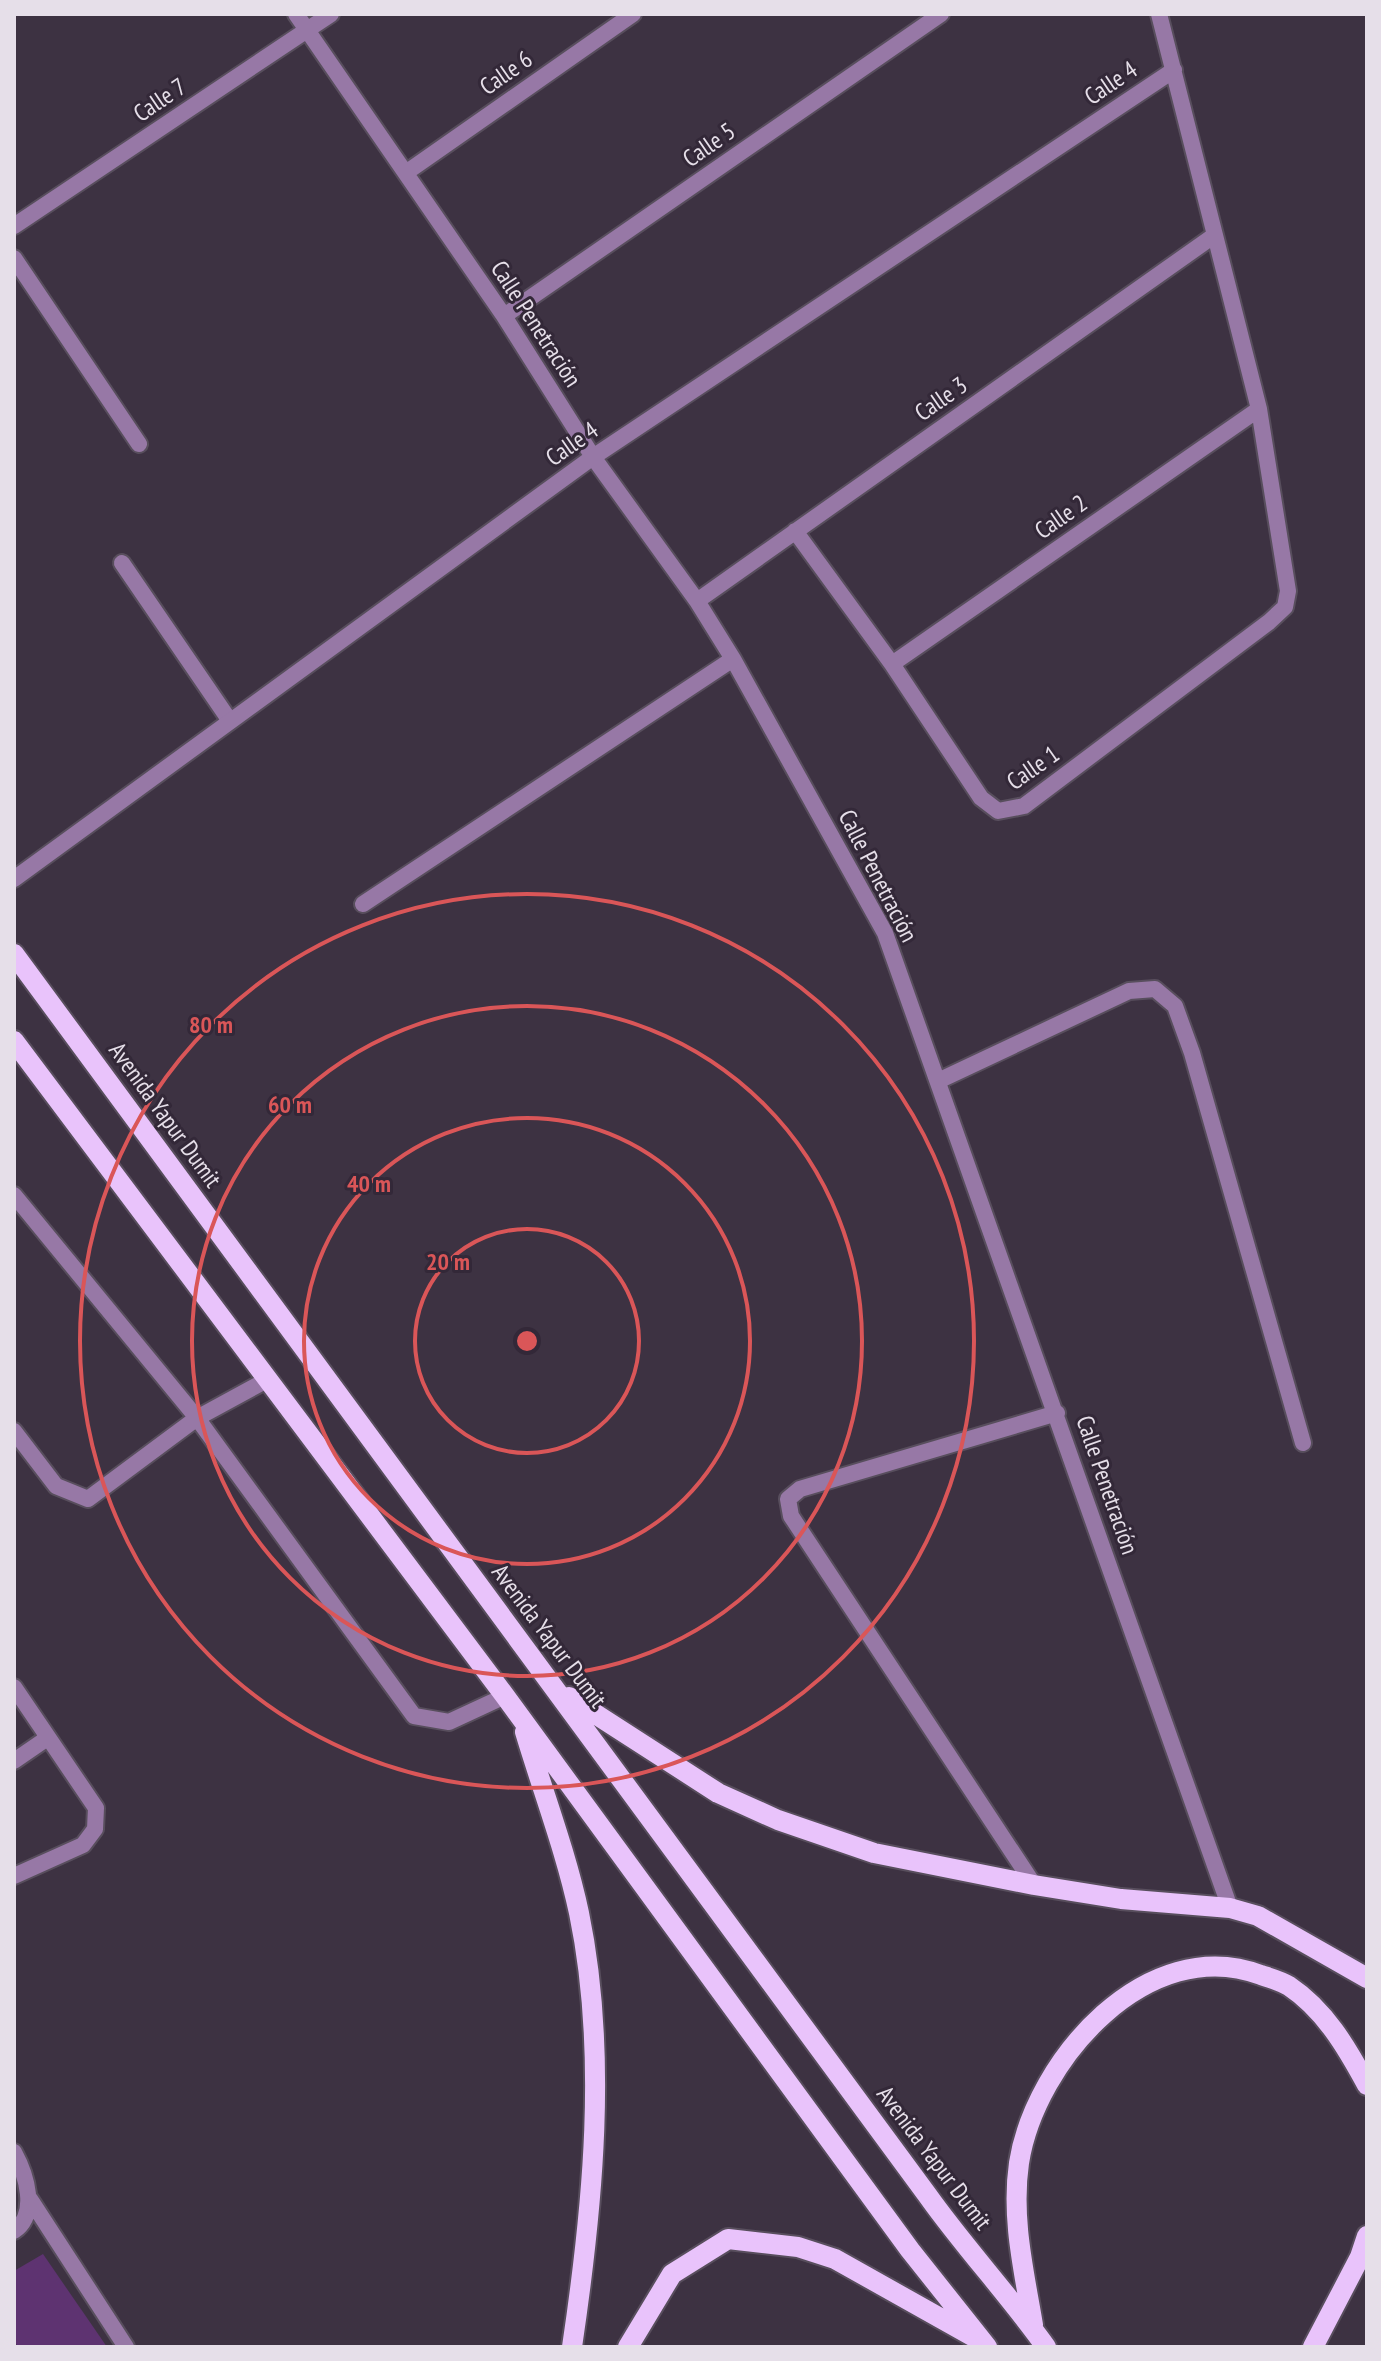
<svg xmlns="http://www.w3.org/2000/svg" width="1381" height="2361" font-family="'PT Sans Narrow',sans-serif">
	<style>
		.building { fill: #5e3371 }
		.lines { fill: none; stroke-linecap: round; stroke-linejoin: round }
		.service-casing { stroke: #584e5d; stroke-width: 20 }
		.minor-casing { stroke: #584e5d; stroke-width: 20 }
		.primary-casing { stroke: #584e5d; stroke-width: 24 }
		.service { stroke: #9778a6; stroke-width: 16 }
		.minor { stroke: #9778a6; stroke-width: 16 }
		.primary { stroke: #e9c3fb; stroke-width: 20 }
		.ring { fill: none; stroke: #da5658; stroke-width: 4 }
		.labels { text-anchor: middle; stroke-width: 6; stroke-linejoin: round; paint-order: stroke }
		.street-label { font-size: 24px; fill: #e6dfe9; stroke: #332838 }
		.centre { fill: #da5658; stroke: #332838; stroke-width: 4 }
		.ring-label { font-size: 24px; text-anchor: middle; font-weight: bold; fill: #da5658; stroke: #332838; stroke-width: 6; stroke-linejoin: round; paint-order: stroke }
	</style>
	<rect width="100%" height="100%" fill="#3d3242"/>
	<path class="building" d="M 43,2254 L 107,2347 L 18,2347 L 14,2341 L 14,2271 Z"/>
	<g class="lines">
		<defs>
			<path id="service" d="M 122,563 L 230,721"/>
			<path id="minor" d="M 296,14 L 504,316 L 593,457 L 697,601 L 733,659 L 885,933 L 1230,1908
				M 407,172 L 633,14
				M 14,226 L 331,14
				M 14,258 L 139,444
				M 504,316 L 941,14
				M 795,531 L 892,664 L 981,798 L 998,811 L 1024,806 L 1269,622 L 1285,607 L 1288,591 L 1259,409 L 1159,14
				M 697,601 L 1212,237
				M 892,664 L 1259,409
				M 14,879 L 593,457 L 1174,70
				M 363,904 L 733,659
				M 938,1081 L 1129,991 L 1155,989 L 1175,1006 L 1192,1053 L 1303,1443
				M 14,1195 L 197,1418 L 414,1716 L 449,1722 L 505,1696
				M 14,1431 L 56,1486 L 88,1499 L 197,1418 L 265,1381
				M 14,1687 L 96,1808 L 95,1829 L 83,1845 L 14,1876
				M 14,1761 L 46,1739
				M 1034,1885 L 791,1516 L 788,1499 L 800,1489 L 1057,1413
				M 14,2152 C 26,2174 39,2214 14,2231
				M 30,2199 L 126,2347"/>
			<path id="primary" d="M 14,954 C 319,1368 625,1781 928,2196 C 965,2248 1009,2295 1046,2347
				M 14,1041 L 505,1696 L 910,2250 L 987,2347
				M 569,1697 L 718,1793 L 778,1820 L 874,1853 L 1034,1885 L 1121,1899 L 1230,1908 L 1258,1916 L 1367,1978
				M 525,1732 C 543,1792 566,1852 579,1913 C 608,2053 593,2206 572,2347
				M 1033,2325 C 1024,2271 1011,2218 1019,2163 C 1035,2060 1148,1932 1261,1975 C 1270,1978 1281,1981 1289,1986 C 1325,2010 1347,2048 1367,2085
				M 628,2347 L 672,2274 L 728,2239 L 798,2247 L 835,2259 L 974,2337
				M 1313,2347 L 1360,2257 L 1367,2236"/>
		</defs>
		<use href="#service" class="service-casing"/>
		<use href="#minor" class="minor-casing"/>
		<use href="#primary" class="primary-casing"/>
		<use href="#service" class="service"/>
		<use href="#minor" class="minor"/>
		<use href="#primary" class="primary"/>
	</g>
	<g class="ring">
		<circle cx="527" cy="1341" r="112"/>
		<circle cx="527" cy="1341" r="223"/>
		<circle cx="527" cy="1341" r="335"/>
		<circle cx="527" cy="1341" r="447"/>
	</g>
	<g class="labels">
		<g class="street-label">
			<text transform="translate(506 73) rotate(-35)" y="8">Calle 6</text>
			<text transform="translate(1111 83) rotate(-34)" y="8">Calle 4</text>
			<text transform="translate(160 100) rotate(-34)" y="8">Calle 7</text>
			<text transform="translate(709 145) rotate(-35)" y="8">Calle 5</text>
			<text transform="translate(536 324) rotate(57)" y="8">Calle Penetración</text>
			<text transform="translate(941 399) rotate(-35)" y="8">Calle 3</text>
			<text transform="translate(572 444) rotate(-35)" y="8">Calle 4</text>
			<text transform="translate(1061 517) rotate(-35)" y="8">Calle 2</text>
			<text transform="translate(1033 768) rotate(-35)" y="8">Calle 1</text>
			<text transform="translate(878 876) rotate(63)" y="8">Calle Penetración</text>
			<text transform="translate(165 1115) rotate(54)" y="8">Avenida Yapur Dumit</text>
			<text transform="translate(1107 1485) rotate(71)" y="8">Calle Penetración</text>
			<text transform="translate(549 1636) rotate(53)" y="8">Avenida Yapur Dumit</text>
			<text transform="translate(934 2158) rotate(53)" y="8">Avenida Yapur Dumit</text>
		</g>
	</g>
	<circle cx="527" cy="1341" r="12" class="centre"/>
	<g class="ring-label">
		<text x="211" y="1033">80 m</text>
		<text x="290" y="1113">60 m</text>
		<text x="369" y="1192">40 m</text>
		<text x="448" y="1270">20 m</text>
	</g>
	<rect width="1381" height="2361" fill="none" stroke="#e6dfe9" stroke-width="32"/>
</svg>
